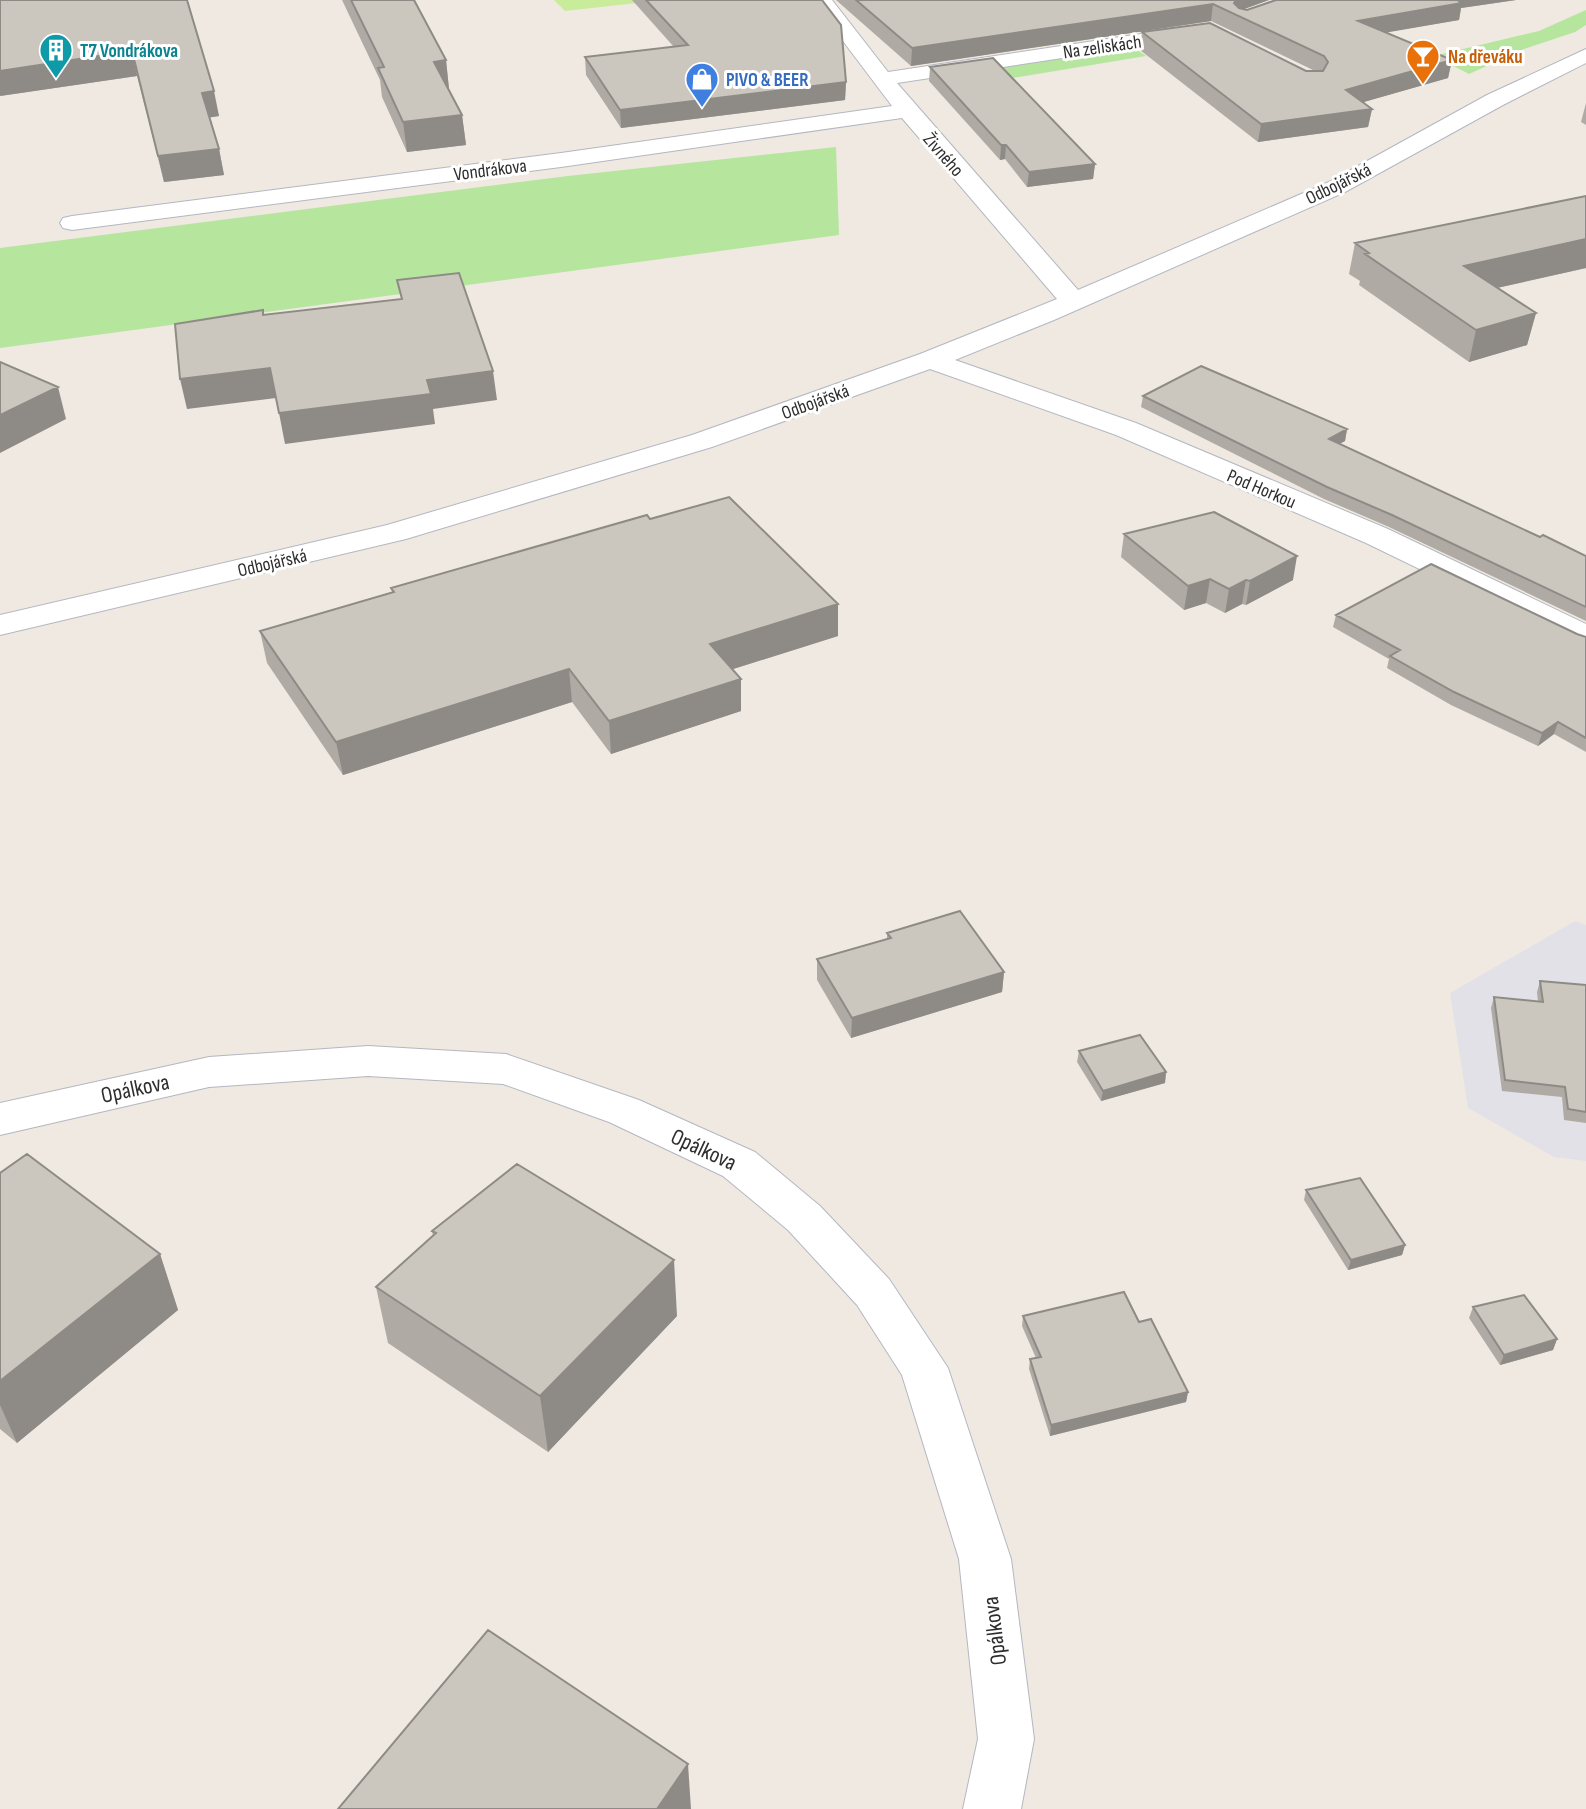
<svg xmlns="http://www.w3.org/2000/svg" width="1586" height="1809" font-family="'Sofia Sans Condensed',sans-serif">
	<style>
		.industrial { fill: #e3e1e8 }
		.green { fill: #b6e59e }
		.pitch { fill: #c9ec9a }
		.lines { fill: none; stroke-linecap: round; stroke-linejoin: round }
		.minor-casing { stroke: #b4b7c1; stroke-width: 2 }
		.minor { fill: #fff; fill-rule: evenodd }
		.wall { fill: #afaba4 }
		.shaded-wall { fill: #8e8b86 }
		.building { fill: #cbc7bf; stroke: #8e8b86; stroke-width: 2 }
		.labels { text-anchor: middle; stroke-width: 6; stroke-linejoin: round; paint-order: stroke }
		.far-street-label { font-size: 19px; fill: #2e2e2e; stroke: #fff }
		.far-culture-label { font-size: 19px; font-weight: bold; fill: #0d838f; stroke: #fff; text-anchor: start }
		.far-food-label { font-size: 19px; font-weight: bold; fill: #c56008; stroke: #fff; text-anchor: start }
		.far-shop-label { font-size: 19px; font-weight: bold; fill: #366cbe; stroke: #fff; text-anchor: start }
		.street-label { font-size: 23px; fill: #2e2e2e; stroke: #fff }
	</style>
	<rect width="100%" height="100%" fill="#efe9e1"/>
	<path class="industrial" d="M 1575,921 L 1586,925 L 1586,1161 L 1554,1157 L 1468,1108 L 1450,993 Z"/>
	<path class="green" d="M 1586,10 L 1586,25 L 1575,32 L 1524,49 L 1469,74 L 1434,56 L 1539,31 Z
		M 1130,45 L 1146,56 L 982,83 L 967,70 Z
		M 836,147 L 839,235 L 0,348 L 0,248 L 568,176 Z"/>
	<path class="pitch" d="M 554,0 L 663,0 L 565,11 Z"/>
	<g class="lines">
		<defs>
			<path id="minor" d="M 812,0 L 832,0 L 888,72 L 1194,26 L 1201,28 L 1204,32 L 1201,36 L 1194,38 L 897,83 L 1078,290 L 1329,182 L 1487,95 L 1586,49 L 1586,63 L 1503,105 L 1345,192 L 1054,320 L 955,360 L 1136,423 L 1388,529 L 1586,624 L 1586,647 L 1574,644 L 1366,543 L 1116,435 L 930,369 L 712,447 L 406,539 L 0,635 L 0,615 L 387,525 L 692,435 L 920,354 L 1057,299 L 902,118 L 561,167 L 72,230 L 63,228 L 60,223 L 63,218 L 72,216 L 561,153 L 892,106 Z
				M 368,1046 L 506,1054 L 639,1100 L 755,1152 L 820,1206 L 889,1279 L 948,1368 L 1011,1559 L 1034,1739 L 1021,1809 L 963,1809 L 978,1739 L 959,1559 L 902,1375 L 857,1305 L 788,1230 L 723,1176 L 609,1122 L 503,1084 L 368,1076 L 209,1087 L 0,1135 L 0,1103 L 209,1057 Z"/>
		</defs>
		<use href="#minor" class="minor-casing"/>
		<use href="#minor" class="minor"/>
	</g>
	<path class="wall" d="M 342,0 L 414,0 L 446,60 L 449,89 L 462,115 L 466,145 L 407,152 L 382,97 L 380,80 Z
		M 632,0 L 822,0 L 846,82 L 845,100 L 621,128 L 586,75 L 585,57 L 674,47 Z
		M 836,0 L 1269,0 L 1244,9 L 1247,10 L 1276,0 L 1516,0 L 1461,8 L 1459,20 L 1386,32 L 1452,60 L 1448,78 L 1363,102 L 1372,109 L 1368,127 L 1258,142 L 1140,50 L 1142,32 L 1306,71 L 1315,71 L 1211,21 L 911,66 Z
		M 187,1 L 219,116 L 210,117 L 219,149 L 224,175 L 164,182 L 137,76 L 0,96 Z
		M 930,67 L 1095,164 L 1093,179 L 1027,187 L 1005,159 L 1000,160 L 929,81 Z
		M 1586,103 L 1586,125 L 1581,122 Z
		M 1355,243 L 1586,268 L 1497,288 L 1536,313 L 1527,345 L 1469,362 L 1359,285 L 1360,281 L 1349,274 Z
		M 1143,396 L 1347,429 L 1345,441 L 1339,444 L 1540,537 L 1586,556 L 1586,621 L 1389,527 L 1324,499 L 1141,407 Z
		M 650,519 L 838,604 L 838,636 L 733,669 L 741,711 L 611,754 L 572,702 L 343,775 L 267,663 L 260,631 L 392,592 L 391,588 Z
		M 1124,534 L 1293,580 L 1246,605 L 1242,604 L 1225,613 L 1206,603 L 1184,610 L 1121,557 Z
		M 1336,615 L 1577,634 L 1586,637 L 1586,752 L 1554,734 L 1538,746 L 1451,705 L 1387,668 L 1389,659 L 1333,627 Z
		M 887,933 L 1004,972 L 1002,992 L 851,1038 L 817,980 L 817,959 L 887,939 Z
		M 1540,981 L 1586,985 L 1586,1123 L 1564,1120 L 1562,1097 L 1502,1091 L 1491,1008 L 1494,997 L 1538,1002 L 1537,992 Z
		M 1079,1051 L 1166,1072 L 1165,1083 L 1101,1101 L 1077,1062 Z
		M 0,1173 L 160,1254 L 178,1310 L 17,1443 L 0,1429 Z
		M 1306,1190 L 1405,1245 L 1402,1255 L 1348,1270 L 1304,1200 Z
		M 432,1231 L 677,1316 L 548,1452 L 388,1343 L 376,1287 L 433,1236 Z
		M 1473,1307 L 1557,1339 L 1553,1350 L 1500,1365 L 1469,1318 Z
		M 1023,1316 L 1139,1322 L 1188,1392 L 1186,1402 L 1050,1436 L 1029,1369 L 1030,1359 L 1036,1358 L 1022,1326 Z"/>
	<path class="shaded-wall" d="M 1236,0 L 1269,0 L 1236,12 L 1234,3 Z
		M 1445,0 L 1516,0 L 1461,8 L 1459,20 L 1355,38 L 1358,21 Z
		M 1213,4 L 1211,21 L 911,66 L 912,48 Z
		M 132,51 L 137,76 L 0,96 L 0,71 Z
		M 446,60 L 449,89 L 434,62 Z
		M 1452,60 L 1448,78 L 1343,108 L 1346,90 Z
		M 846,82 L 845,100 L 621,128 L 620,110 Z
		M 214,91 L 219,116 L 207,118 L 202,93 Z
		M 1372,109 L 1368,127 L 1258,142 L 1261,124 Z
		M 462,115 L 466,145 L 407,152 L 403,122 Z
		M 1001,145 L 1006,145 L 1005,159 L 1000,160 Z
		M 219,149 L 224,175 L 164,182 L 158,156 Z
		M 1095,164 L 1093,179 L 1027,187 L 1029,172 Z
		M 1586,239 L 1586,268 L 1456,297 L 1464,266 Z
		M 1536,313 L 1527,345 L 1469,362 L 1476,330 Z
		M 270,368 L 276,398 L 187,409 L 180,379 Z
		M 493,371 L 497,400 L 433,409 L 435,424 L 285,444 L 279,413 L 427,380 Z
		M 58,387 L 66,419 L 0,453 L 0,415 Z
		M 1347,429 L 1345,441 L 1326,451 L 1329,439 Z
		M 1297,556 L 1293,580 L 1246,605 L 1250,581 Z
		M 1210,579 L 1206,603 L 1184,610 L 1188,586 Z
		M 1246,580 L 1242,604 L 1225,613 L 1229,589 Z
		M 838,604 L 838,636 L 711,676 L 710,644 Z
		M 569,669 L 572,702 L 343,775 L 336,742 Z
		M 741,679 L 741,711 L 611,754 L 609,721 Z
		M 1558,722 L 1554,734 L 1538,746 L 1542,733 Z
		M 1004,972 L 1002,992 L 851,1038 L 852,1018 Z
		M 1166,1072 L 1165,1083 L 1101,1101 L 1103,1091 Z
		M 1405,1245 L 1402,1255 L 1348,1270 L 1351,1260 Z
		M 160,1254 L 178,1310 L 17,1443 L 0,1405 L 0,1381 Z
		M 674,1260 L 677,1316 L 548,1452 L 540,1396 Z
		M 1557,1339 L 1553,1350 L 1500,1365 L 1504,1355 Z
		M 1188,1392 L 1186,1402 L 1050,1436 L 1051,1425 Z
		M 688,1764 L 691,1809 L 657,1809 Z"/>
	<path class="building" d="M 0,0 L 187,0 L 214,91 L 202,93 L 219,149 L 158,156 L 132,51 L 0,71 Z
		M 351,0 L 414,0 L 446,60 L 434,62 L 462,115 L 403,122 L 378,68 L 384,67 Z
		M 646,0 L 822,0 L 841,25 L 846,82 L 620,110 L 585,57 L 688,45 Z
		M 856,0 L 1236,0 L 1234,3 L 1239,8 L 1247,10 L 1276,0 L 1457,0 L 1462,3 L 1358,21 L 1452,60 L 1346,90 L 1372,109 L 1261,124 L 1142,32 L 1210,23 L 1306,71 L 1323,71 L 1328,62 L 1324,56 L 1213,4 L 912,48 Z
		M 993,58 L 1095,164 L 1029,172 L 1006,145 L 1001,145 L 930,67 Z
		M 1586,196 L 1586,239 L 1464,266 L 1536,313 L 1476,330 L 1365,254 L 1369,253 L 1355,243 Z
		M 459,273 L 493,371 L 427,380 L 431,394 L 279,413 L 270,368 L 180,379 L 175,324 L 263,310 L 263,315 L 402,299 L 397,280 Z
		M 0,362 L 58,387 L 0,415 Z
		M 1201,366 L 1347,429 L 1329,439 L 1540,537 L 1543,535 L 1586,556 L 1586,607 L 1392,515 L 1327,487 L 1143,396 Z
		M 729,497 L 838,604 L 710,644 L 741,679 L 609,721 L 569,669 L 336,742 L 260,631 L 394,592 L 391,588 L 647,515 L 650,519 Z
		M 1214,512 L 1297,556 L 1250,581 L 1246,580 L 1229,589 L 1210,579 L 1188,586 L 1124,534 Z
		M 1431,564 L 1577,634 L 1586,637 L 1586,738 L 1558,722 L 1542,733 L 1454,692 L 1390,656 L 1400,650 L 1336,615 Z
		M 960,911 L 1004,972 L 852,1018 L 817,959 L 891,938 L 887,933 Z
		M 1540,981 L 1586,985 L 1586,1112 L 1568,1109 L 1565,1087 L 1505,1080 L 1494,997 L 1543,1002 Z
		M 1140,1035 L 1166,1072 L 1103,1091 L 1079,1051 Z
		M 27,1154 L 160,1254 L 0,1381 L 0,1173 Z
		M 517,1164 L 674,1260 L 540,1396 L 376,1287 L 436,1233 L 432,1231 Z
		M 1360,1178 L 1405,1245 L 1351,1260 L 1306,1190 Z
		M 1124,1292 L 1139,1322 L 1151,1319 L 1188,1392 L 1051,1425 L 1030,1359 L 1041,1357 L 1023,1316 Z
		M 1524,1295 L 1557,1339 L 1504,1355 L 1473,1307 Z
		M 488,1630 L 688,1764 L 657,1809 L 338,1809 Z"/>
	<defs>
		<symbol id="building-pin" viewBox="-11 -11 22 30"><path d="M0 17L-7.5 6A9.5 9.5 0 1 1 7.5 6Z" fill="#0f9aa8" stroke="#fff"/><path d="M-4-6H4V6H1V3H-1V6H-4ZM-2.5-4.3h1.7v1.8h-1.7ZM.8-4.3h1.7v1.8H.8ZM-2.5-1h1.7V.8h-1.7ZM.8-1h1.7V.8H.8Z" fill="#fff"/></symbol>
		<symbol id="bar-pin" viewBox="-11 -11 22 30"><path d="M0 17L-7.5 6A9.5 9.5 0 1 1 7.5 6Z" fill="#e8710a" stroke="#fff"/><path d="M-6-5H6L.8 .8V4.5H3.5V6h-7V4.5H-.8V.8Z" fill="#fff"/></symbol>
		<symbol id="shop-pin" viewBox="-11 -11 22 30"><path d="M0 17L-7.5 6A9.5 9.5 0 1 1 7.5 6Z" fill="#3f7fe0" stroke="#fff"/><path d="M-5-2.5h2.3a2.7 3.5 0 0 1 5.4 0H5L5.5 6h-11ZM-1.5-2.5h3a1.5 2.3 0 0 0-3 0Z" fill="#fff"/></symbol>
	</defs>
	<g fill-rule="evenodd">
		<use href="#building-pin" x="37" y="31" width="38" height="52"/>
		<use href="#bar-pin" x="1404" y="37" width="38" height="52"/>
		<use href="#shop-pin" x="683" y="60" width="38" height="52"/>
	</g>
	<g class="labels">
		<g class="far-street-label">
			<text transform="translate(1102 46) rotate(-8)" y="7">Na zeliskách</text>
			<text transform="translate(944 154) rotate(49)" y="7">Živného</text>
			<text transform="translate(490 169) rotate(-7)" y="7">Vondrákova</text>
			<text transform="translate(1338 183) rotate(-26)" y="7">Odbojářská</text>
			<text transform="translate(815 401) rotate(-20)" y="7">Odbojářská</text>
			<text transform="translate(1262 488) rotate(23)" y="7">Pod Horkou</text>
			<text transform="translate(272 562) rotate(-13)" y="7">Odbojářská</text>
		</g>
		<g class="far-culture-label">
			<text x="80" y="57">T7 Vondrákova</text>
		</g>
		<g class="far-food-label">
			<text x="1448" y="63">Na dřeváku</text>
		</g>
		<g class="far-shop-label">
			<text x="726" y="86">PIVO &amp; BEER</text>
		</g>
		<g class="street-label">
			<text transform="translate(135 1088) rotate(-12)" y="8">Opálkova</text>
			<text transform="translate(704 1149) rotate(25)" y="8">Opálkova</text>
			<text transform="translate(994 1631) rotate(-97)" y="8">Opálkova</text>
		</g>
	</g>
</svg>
